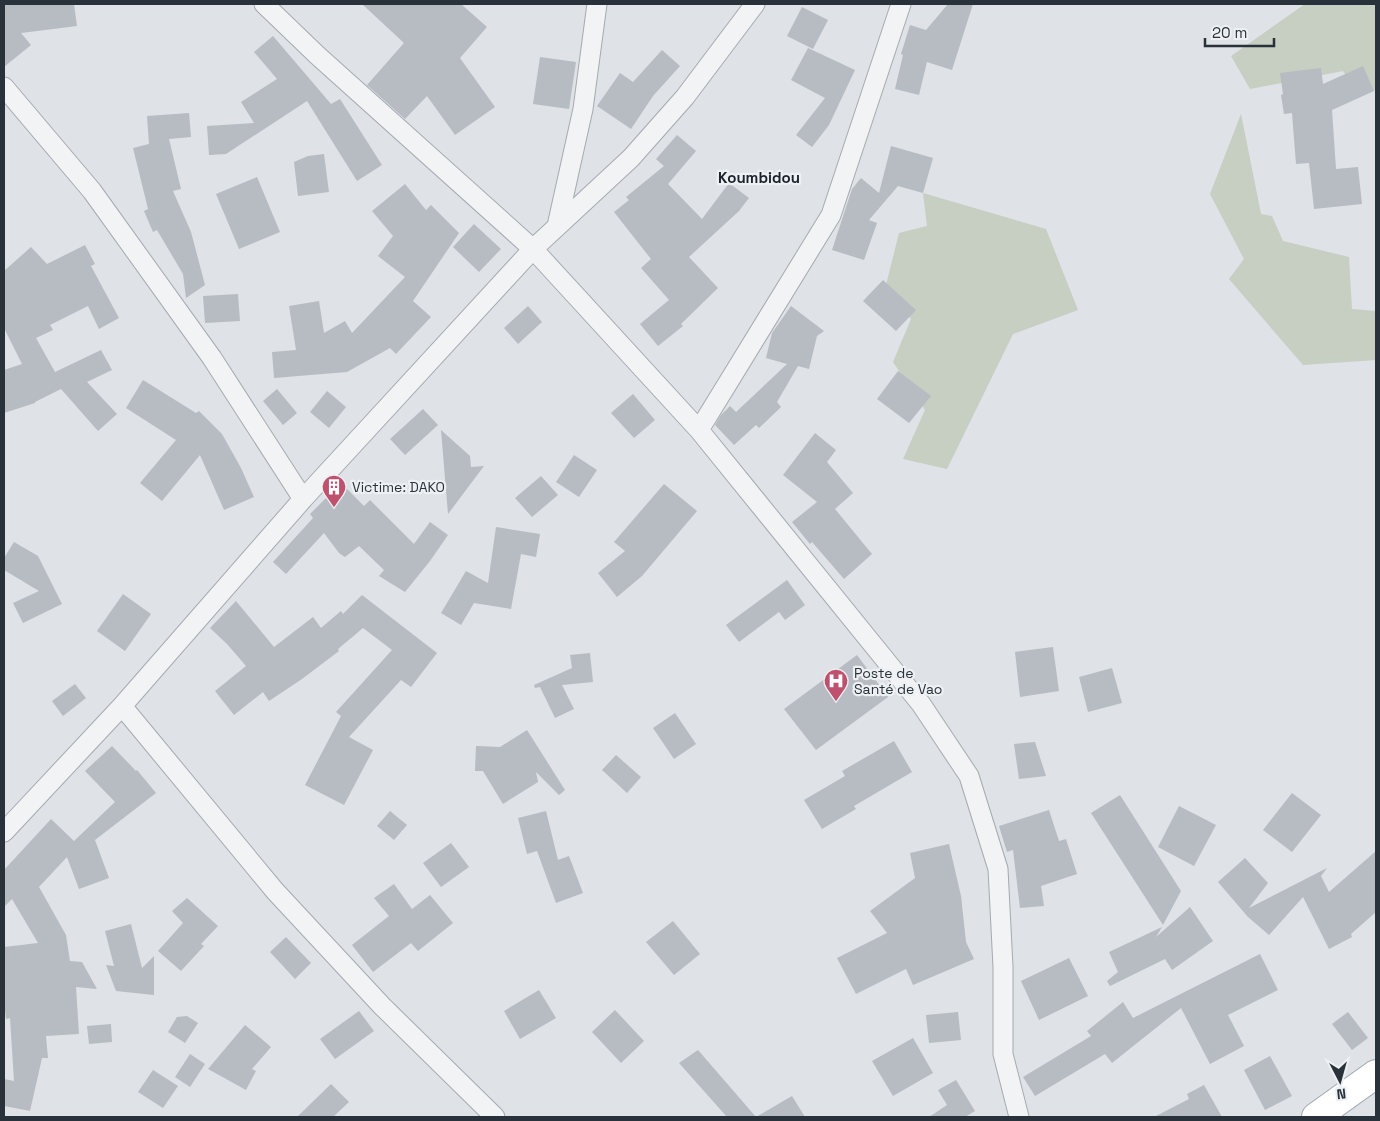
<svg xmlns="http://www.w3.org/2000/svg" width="1380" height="1121" font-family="'Space Grotesk',sans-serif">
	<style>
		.green { fill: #c6cfc1 }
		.building { fill: #b6bcc2 }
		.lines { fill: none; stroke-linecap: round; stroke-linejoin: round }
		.street-casing { stroke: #a5aaaf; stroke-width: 21 }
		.primary-casing { stroke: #9fa8b1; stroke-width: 30 }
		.street { stroke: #f1f3f5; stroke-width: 19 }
		.primary { stroke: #fff; stroke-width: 28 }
		.labels { text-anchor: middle; stroke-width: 4.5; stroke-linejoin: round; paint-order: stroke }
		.poi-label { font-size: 14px; fill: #29323b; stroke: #eef1f4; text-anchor: start }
		.neighbourhood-label { font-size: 15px; font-weight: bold; fill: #1c232c; stroke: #eef1f4 }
	</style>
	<rect width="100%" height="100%" fill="#dfe2e6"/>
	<path class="green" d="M 1305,4 L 1376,4 L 1376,90 L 1358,92 L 1343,71 L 1250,89 L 1231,56 Z
		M 1241,114 L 1261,214 L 1272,216 L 1283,241 L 1349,257 L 1352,309 L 1376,311 L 1376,360 L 1303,365 L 1229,279 L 1244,259 L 1210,194 Z
		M 923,193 L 1046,229 L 1078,310 L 1013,334 L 947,469 L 903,459 L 925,410 L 893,362 L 911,319 L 885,289 L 899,233 L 927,226 Z"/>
	<path class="building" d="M 4,4 L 74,4 L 77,26 L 21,33 L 31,45 L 4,67 Z
		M 362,4 L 461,4 L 487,27 L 460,58 L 495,107 L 455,135 L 427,96 L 405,119 L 367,85 L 404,43 Z
		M 948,4 L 973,4 L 952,70 L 927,62 L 919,95 L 895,89 L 903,55 L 901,54 L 910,25 L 926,30 Z
		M 802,7 L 828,20 L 813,49 L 787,36 Z
		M 273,36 L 331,104 L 340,99 L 382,165 L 357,181 L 307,101 L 226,154 L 209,155 L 207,126 L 254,123 L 241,102 L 277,79 L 254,52 Z
		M 808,48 L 855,70 L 829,125 L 812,147 L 796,135 L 825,98 L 791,80 Z
		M 662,50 L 680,66 L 653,96 L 631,129 L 597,106 L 620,73 L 633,82 Z
		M 540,57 L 576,62 L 569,109 L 533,104 Z
		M 1363,66 L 1374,91 L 1332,110 L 1336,169 L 1358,167 L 1362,204 L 1314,209 L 1309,163 L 1296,164 L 1292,113 L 1284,114 L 1281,95 L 1283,94 L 1280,73 L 1321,68 L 1323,84 Z
		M 189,113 L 191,137 L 169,139 L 181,189 L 173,191 L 191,232 L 205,285 L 186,298 L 183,274 L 157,230 L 153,232 L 144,211 L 148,209 L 133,148 L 149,144 L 147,116 Z
		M 677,135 L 696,151 L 668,184 L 702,219 L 729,183 L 749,198 L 739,211 L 689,257 L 718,288 L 681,324 L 683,326 L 658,346 L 640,324 L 669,300 L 641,268 L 651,259 L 614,212 L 629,200 L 626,197 L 664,166 L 656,159 Z
		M 891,146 L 933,158 L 923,193 L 898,186 L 869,220 L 877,223 L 864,260 L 832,250 L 852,189 L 861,178 L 879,193 Z
		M 324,154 L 329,192 L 298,196 L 294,162 L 308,156 Z
		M 257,177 L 280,232 L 239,249 L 216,194 Z
		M 405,184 L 426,210 L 431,205 L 459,233 L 413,301 L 431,317 L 396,354 L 390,348 L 347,372 L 274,378 L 272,352 L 296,350 L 289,306 L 319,301 L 324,333 L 345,321 L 352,333 L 405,277 L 378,256 L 393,236 L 372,211 Z
		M 474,224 L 501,249 L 479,272 L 453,247 Z
		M 85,245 L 95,264 L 91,266 L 119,318 L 99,329 L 88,306 L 50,325 L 53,330 L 36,338 L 55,372 L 101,350 L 112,370 L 87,382 L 117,414 L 98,431 L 61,389 L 35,402 L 35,403 L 4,413 L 4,370 L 22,364 L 4,328 L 4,271 L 31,247 L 47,264 Z
		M 883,280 L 916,310 L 896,331 L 863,301 Z
		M 238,294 L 240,321 L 205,323 L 203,296 Z
		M 528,306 L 542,322 L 518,344 L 504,328 Z
		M 791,306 L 824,331 L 817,336 L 809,369 L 798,366 L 777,402 L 781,407 L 759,428 L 756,425 L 734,445 L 715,425 L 721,415 L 730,406 L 736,412 L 787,364 L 766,358 L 772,333 Z
		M 898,371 L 931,396 L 909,423 L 877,399 Z
		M 143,380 L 196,413 L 199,411 L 222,434 L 241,468 L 254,497 L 224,510 L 200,455 L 162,501 L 140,483 L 176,440 L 126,408 Z
		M 277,389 L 297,413 L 283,425 L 263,401 Z
		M 327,391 L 346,407 L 329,428 L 310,412 Z
		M 633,394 L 655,420 L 634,438 L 611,413 Z
		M 423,409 L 438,425 L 405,455 L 390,439 Z
		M 441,430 L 470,456 L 471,467 L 484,466 L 448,514 Z
		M 815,433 L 836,450 L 827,462 L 853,493 L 835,509 L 872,554 L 844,579 L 812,542 L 810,544 L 792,522 L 817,502 L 783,475 Z
		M 574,455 L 597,470 L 579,497 L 556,482 Z
		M 541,476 L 558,495 L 532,517 L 515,498 Z
		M 341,483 L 364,506 L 370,500 L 414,544 L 430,522 L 448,535 L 430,561 L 405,592 L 379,576 L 384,570 L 359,546 L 345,557 L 339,553 L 324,533 L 286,574 L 273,562 L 313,518 L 310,514 Z
		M 664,484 L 697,511 L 642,576 L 617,597 L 598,573 L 625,551 L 614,542 Z
		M 496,527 L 540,534 L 536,557 L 521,554 L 511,609 L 474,603 L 461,625 L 441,613 L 466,571 L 488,583 Z
		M 14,542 L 38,556 L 62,604 L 23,623 L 13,603 L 39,591 L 4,570 L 4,558 Z
		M 787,580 L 805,605 L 785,620 L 779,612 L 739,642 L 726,625 Z
		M 123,594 L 151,614 L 125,651 L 97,631 Z
		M 362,595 L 437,653 L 411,687 L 401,680 L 349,737 L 373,750 L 344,805 L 305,785 L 341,716 L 336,712 L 392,650 L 363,628 L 338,649 L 339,651 L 302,679 L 269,701 L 263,692 L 234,715 L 215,691 L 246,666 L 227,644 L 210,628 L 236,601 L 274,647 L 313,617 L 321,628 L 341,611 L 343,614 Z
		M 1053,647 L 1059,691 L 1020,697 L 1015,652 Z
		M 590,653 L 593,682 L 562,685 L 574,709 L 555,718 L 540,687 L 535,688 L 534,685 L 572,668 L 570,655 Z
		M 857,655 L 888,697 L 816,750 L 784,709 Z
		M 1112,668 L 1122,703 L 1088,712 L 1079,677 Z
		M 75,684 L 86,698 L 63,716 L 52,701 Z
		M 675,713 L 696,744 L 674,759 L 653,728 Z
		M 527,730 L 565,790 L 559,795 L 536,772 L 538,782 L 503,804 L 483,771 L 475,771 L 476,746 L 500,747 Z
		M 894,741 L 912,772 L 854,806 L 856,809 L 822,829 L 804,800 L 845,776 L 842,771 Z
		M 1035,742 L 1046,776 L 1019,779 L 1014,744 Z
		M 112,746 L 136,771 L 137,770 L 156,793 L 95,840 L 109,878 L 79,889 L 67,857 L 39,887 L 66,935 L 70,961 L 82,962 L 97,989 L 76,987 L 79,1034 L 46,1036 L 48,1058 L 42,1058 L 30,1111 L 4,1106 L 4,1079 L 14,1081 L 10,1018 L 6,1019 L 4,1001 L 4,947 L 38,943 L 12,899 L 4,907 L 4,870 L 51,819 L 74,841 L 115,802 L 85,771 Z
		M 616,755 L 641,777 L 627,793 L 602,770 Z
		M 1292,793 L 1321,815 L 1292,852 L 1263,830 Z
		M 1120,795 L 1181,891 L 1163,925 L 1091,813 Z
		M 1179,806 L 1216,825 L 1194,866 L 1158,847 Z
		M 1049,810 L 1059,841 L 1066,839 L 1077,874 L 1041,886 L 1044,906 L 1020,908 L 1013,850 L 1007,852 L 999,826 Z
		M 390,811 L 407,825 L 394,840 L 377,826 Z
		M 546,811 L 558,860 L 569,856 L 583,893 L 556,903 L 537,851 L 527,854 L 518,818 Z
		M 451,843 L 469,867 L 441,887 L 423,863 Z
		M 949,844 L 961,896 L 966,942 L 974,959 L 913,985 L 906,969 L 856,994 L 837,958 L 887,933 L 870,911 L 915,878 L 910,853 Z
		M 1376,851 L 1376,912 L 1351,934 L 1352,937 L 1329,949 L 1303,897 L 1269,935 L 1248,917 L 1218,882 L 1245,858 L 1268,883 L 1249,908 L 1327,868 L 1321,876 L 1329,892 Z
		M 394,884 L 412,909 L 430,895 L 453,923 L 418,951 L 411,943 L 373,972 L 352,945 L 389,916 L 374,898 Z
		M 187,898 L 218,926 L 201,944 L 204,946 L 181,971 L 158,951 L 183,923 L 172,911 Z
		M 1190,907 L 1213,941 L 1172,970 L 1165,959 L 1110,986 L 1107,981 L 1118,972 L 1109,952 L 1162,927 L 1156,937 Z
		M 673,921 L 700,954 L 674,975 L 646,942 Z
		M 131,924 L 142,968 L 154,956 L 154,995 L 116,991 L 106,965 L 114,966 L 105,931 Z
		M 286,937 L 311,963 L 295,979 L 270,952 Z
		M 1260,954 L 1278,990 L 1228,1015 L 1244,1046 L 1210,1064 L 1181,1008 L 1112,1063 L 1105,1054 L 1035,1096 L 1023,1077 L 1091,1036 L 1087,1031 L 1123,1002 L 1133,1018 Z
		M 1069,958 L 1088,996 L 1039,1020 L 1021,981 Z
		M 539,990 L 556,1018 L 520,1039 L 504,1011 Z
		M 615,1010 L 644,1041 L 621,1063 L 592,1032 Z
		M 359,1011 L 374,1031 L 335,1059 L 320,1039 Z
		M 958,1012 L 961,1040 L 929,1043 L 926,1015 Z
		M 1348,1012 L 1368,1038 L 1352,1050 L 1332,1024 Z
		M 187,1016 L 198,1023 L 185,1043 L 168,1032 L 177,1017 Z
		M 111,1024 L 112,1042 L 89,1044 L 87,1026 Z
		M 245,1025 L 271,1047 L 252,1069 L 256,1071 L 246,1090 L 208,1069 Z
		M 913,1038 L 933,1073 L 893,1096 L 872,1061 Z
		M 698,1050 L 756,1117 L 792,1096 L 805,1117 L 727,1117 L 679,1063 Z
		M 190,1054 L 205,1064 L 190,1087 L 175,1077 Z
		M 1270,1056 L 1292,1096 L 1265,1110 L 1244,1070 Z
		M 153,1070 L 178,1086 L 163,1108 L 138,1092 Z
		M 956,1080 L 975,1111 L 965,1117 L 929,1117 L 947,1105 L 938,1090 Z
		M 331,1084 L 349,1102 L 333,1117 L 297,1117 Z
		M 1204,1085 L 1222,1117 L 1154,1117 L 1189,1099 L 1187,1094 Z"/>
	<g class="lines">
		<defs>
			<path id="street" d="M 264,4 L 317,55 L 533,249 L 699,430 L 921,704 L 969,776 L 998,869 L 1003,967 L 1003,1054 L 1019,1117
				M 4,87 L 92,191 L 212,358 L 303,499
				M 557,226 L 583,109 L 597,4
				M 699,430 L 831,215 L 901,4
				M 122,706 L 275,891 L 382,1006 L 495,1117
				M 4,832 L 122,706 L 303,499 L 533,249 L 631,158 L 685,97 L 755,4"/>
			<path id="primary" d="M 1316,1117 L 1376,1074"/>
		</defs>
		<use href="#street" class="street-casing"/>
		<use href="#primary" class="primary-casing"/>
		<use href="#street" class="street"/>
		<use href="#primary" class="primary"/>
	</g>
	<defs>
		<symbol id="building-pin" viewBox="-11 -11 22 30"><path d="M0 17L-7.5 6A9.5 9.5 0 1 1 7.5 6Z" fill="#be516d" stroke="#eef1f4"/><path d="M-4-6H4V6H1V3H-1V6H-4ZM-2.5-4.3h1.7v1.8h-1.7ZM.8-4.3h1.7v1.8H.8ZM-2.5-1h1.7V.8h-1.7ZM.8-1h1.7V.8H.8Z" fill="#fff"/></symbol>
		<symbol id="hospital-pin" viewBox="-11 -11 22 30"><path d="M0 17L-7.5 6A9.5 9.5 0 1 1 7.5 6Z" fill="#be516d" stroke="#eef1f4"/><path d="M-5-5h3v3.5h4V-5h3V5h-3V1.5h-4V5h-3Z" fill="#fff"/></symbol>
	</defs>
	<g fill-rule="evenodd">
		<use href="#building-pin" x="320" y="473" width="28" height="38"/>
		<use href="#hospital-pin" x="822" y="667" width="28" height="38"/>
	</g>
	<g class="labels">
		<g class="poi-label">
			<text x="352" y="492">Victime: DAKO</text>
			<text x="854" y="678">Poste de<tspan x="854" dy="16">Santé de Vao</tspan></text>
		</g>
		<g class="neighbourhood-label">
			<text x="759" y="183">Koumbidou</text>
		</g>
	</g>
	<rect width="1380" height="1121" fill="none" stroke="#29323b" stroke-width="10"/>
	<g transform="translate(1340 1081) rotate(174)" stroke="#eef1f4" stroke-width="4" paint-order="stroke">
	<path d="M0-4L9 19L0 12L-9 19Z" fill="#29323b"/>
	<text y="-8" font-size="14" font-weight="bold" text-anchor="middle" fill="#29323b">N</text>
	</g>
	<path d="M1205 38v8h69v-8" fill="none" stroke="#29323b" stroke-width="2.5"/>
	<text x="1212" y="38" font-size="15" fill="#29323b" stroke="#eef1f4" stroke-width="4" paint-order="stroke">20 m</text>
</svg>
